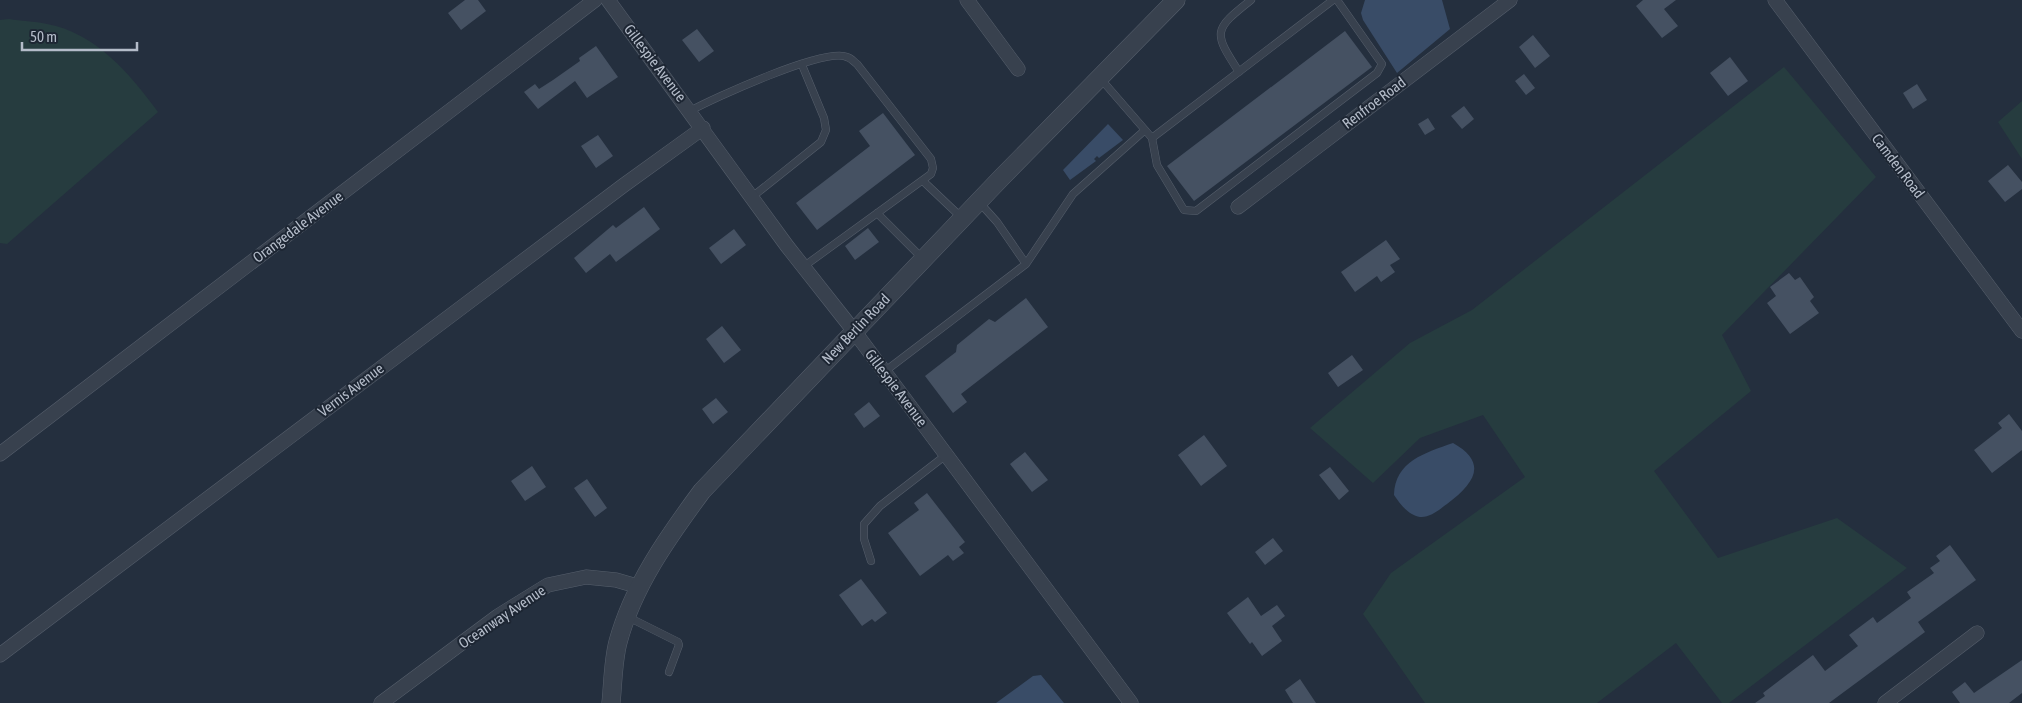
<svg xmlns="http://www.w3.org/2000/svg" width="2022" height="703" font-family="'Asap Condensed',sans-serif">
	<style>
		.green { fill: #263c3f }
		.water { fill: #394c67 }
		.building { fill: #455162 }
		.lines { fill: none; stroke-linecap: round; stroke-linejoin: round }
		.service-casing { stroke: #565f6c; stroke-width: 8 }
		.minor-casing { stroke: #565f6c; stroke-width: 15 }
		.tertiary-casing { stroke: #565f6c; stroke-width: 19 }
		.service { stroke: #38414e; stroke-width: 7 }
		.minor { stroke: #38414e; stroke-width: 14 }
		.tertiary { stroke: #38414e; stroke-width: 18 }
		.labels { text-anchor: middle; stroke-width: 4; stroke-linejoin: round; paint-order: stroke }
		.street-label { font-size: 15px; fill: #b4bcc9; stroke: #1d2633 }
	</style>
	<rect width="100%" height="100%" fill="#242f3e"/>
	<path class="green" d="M 9,19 C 21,21 34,21 47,24 C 96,33 130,74 158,112 L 7,244 L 0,243 L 0,20 Z
		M 1784,67 L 1876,177 L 1722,335 L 1751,391 L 1654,471 L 1718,558 L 1837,518 L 1907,568 L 1729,703 L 1722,703 L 1676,643 L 1597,703 L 1425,703 L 1363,614 L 1391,573 L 1525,477 L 1483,415 L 1420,438 L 1373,483 L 1310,428 L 1410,343 L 1472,310 Z
		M 2022,101 L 2022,159 L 1998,122 Z"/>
	<path class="water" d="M 1365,0 L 1442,0 L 1450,29 L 1397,73 L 1363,20 L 1361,13 Z
		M 1108,124 L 1123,140 L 1099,158 L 1097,156 L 1094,159 L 1096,161 L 1070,180 L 1063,170 Z
		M 1453,443 C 1489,463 1474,484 1447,504 C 1440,509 1430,518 1420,517 C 1408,515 1400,504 1394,495 C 1395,461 1425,453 1453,443 Z
		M 1041,675 L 1064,703 L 996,703 L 1033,676 Z"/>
	<path class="building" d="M 465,0 L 478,0 L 486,11 L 461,30 L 448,13 Z
		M 1643,0 L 1676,0 L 1664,9 L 1678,26 L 1662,38 L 1636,6 Z
		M 697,29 L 714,51 L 699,62 L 682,40 Z
		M 1345,31 L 1372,67 L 1194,201 L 1167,166 Z
		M 1533,35 L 1550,56 L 1535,68 L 1519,47 Z
		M 596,46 L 618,77 L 587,98 L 575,81 L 538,109 L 524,92 L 535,84 L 539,89 L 553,80 L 580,61 L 579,58 Z
		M 1730,57 L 1748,81 L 1728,96 L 1710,73 Z
		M 1524,74 L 1535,88 L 1526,95 L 1515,81 Z
		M 1917,84 L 1927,100 L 1913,109 L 1903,93 Z
		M 1464,106 L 1474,119 L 1462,129 L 1451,116 Z
		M 883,113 L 915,155 L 817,230 L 796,203 L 870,146 L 859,131 Z
		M 1428,118 L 1435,129 L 1425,135 L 1418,124 Z
		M 598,135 L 613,156 L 596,168 L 581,146 Z
		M 2008,165 L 2022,182 L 2022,189 L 2005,202 L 1988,181 Z
		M 644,207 L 660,229 L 616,262 L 610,254 L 586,273 L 574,258 L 613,225 L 616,228 Z
		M 868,228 L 879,242 L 855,260 L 845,246 Z
		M 734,229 L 746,245 L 721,264 L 709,248 Z
		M 1386,240 L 1400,259 L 1390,265 L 1395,272 L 1381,282 L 1377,276 L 1355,292 L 1341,272 Z
		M 1789,273 L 1795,280 L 1800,277 L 1814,297 L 1810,301 L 1819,313 L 1790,334 L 1767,303 L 1776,296 L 1770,287 Z
		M 1026,298 L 1048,327 L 961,394 L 967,402 L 953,413 L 925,376 L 956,352 L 957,345 L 989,319 L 995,322 Z
		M 722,326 L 741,350 L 724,363 L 706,339 Z
		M 1352,355 L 1363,370 L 1338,387 L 1328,373 Z
		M 716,398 L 728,412 L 713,424 L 702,409 Z
		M 869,402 L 880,416 L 864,428 L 854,414 Z
		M 2009,414 L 2022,431 L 2022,450 L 1992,473 L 1974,450 L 2002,428 L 1998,423 Z
		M 1204,435 L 1227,466 L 1201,486 L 1178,455 Z
		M 1025,452 L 1048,480 L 1032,492 L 1010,464 Z
		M 532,466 L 546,487 L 525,501 L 511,481 Z
		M 1330,467 L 1349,491 L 1339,500 L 1319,475 Z
		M 587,479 L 607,508 L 595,517 L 574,488 Z
		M 927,493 L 965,542 L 959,547 L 964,553 L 953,561 L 948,555 L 920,576 L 888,533 L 919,510 L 914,503 Z
		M 1273,538 L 1283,551 L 1265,565 L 1255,552 Z
		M 1950,545 L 1976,580 L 1918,622 L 1925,632 L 1829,703 L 1755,703 L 1765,696 L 1763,693 L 1813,655 L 1825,671 L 1858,646 L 1849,635 L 1873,617 L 1877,623 L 1911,598 L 1907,592 L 1934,573 L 1930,568 L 1940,561 L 1936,556 Z
		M 861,579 L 887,613 L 875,622 L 872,619 L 862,626 L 839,595 Z
		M 1248,597 L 1261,616 L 1277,605 L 1285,616 L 1272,626 L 1282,641 L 1262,656 L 1252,642 L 1250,644 L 1227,613 Z
		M 2022,660 L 2022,693 L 2009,703 L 1960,703 L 1952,692 L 1965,682 L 1974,693 Z
		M 1300,679 L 1316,703 L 1293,703 L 1285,690 Z"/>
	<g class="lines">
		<defs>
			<path id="service" d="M 1239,72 C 1213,32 1213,30 1251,0
				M 1100,78 L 1152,138 L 1333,0
				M 690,111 C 714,98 825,47 847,57 C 851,58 854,62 857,64 L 931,159 L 933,168 L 931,174 L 803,267
				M 1152,138 L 1157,165 L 1184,210 L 1196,211 L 1377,73 L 1382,64 L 1337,0
				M 923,181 L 962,218
				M 752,197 L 821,142 L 826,130 L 824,118 L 802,65
				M 877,213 L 923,259
				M 1026,264 L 1073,194 L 1145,130
				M 884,372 L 1026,264 L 997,222 L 979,202
				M 871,561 L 864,539 L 864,524 L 880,506 L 946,455
				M 626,616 L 678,642 L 679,645 L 669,672"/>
			<path id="minor" d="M 608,0 L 787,246 L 854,331 L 1131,703
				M 967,0 L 1018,69
				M 1775,0 L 2022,331
				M 1238,207 L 1510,0
				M 0,454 L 595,0
				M 0,655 L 624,185 L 703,128
				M 381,703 L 498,616 L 548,585 L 586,577 L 616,580 L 640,587
				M 1885,703 L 1977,633"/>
			<path id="tertiary" d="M 611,703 C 613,683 613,661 618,642 C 633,586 668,537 702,491 L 1001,178 L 1176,0"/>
		</defs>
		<use href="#service" class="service-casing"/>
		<use href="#minor" class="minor-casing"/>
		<use href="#tertiary" class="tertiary-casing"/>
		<use href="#service" class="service"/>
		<use href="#minor" class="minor"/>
		<use href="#tertiary" class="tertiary"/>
	</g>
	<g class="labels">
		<g class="street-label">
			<text transform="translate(655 63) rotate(53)" y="5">Gillespie Avenue</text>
			<text transform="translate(1374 103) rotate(-37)" y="5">Renfroe Road</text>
			<text transform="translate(1898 166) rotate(53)" y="5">Camden Road</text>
			<text transform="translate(298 227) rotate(-37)" y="5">Orangedale Avenue</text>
			<text transform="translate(856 329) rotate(-46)" y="5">New Berlin Road</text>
			<text transform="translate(896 388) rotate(53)" y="5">Gillespie Avenue</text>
			<text transform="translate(351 390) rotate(-37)" y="5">Vernis Avenue</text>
			<text transform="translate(502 617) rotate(-34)" y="5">Oceanway Avenue</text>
		</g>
	</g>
	<path d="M22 42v8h115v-8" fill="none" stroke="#b4bcc9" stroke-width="2.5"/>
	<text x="30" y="42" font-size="15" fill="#b4bcc9" stroke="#1d2633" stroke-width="4" paint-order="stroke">50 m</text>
</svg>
